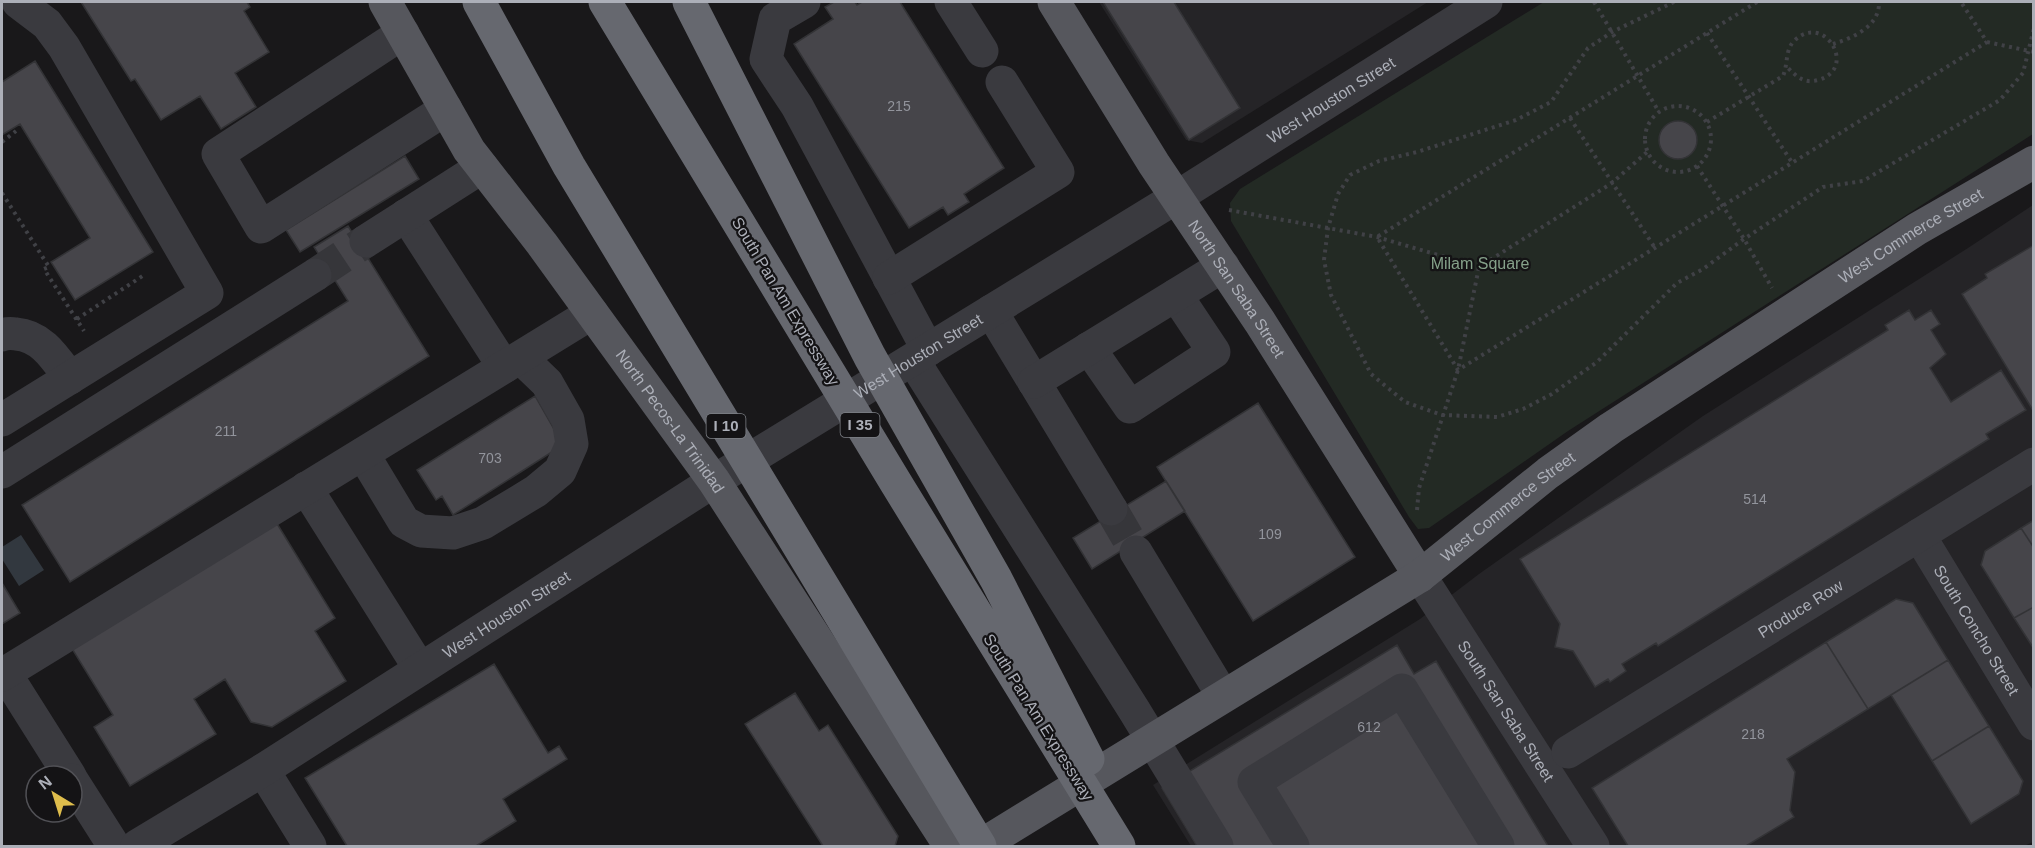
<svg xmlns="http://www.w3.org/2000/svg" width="2035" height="848" font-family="Arial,sans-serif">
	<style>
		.built { fill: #252427 }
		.green { fill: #232a24 }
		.water { fill: #32383f }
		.building { fill: #46454a; stroke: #333336; stroke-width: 1.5 }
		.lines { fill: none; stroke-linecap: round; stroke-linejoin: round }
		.minor-tunnel { stroke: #36363a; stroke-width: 33; stroke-dasharray: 33 16; stroke-linecap: butt }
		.path { stroke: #404146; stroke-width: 4; stroke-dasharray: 3 4.5; stroke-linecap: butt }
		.minor { stroke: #3a3a3f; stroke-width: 33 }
		.major { stroke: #56575d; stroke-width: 33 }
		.highway-bridge { stroke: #66686f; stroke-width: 33 }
		.labels { text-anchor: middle; stroke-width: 4.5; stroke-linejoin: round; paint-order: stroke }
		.number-label { font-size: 14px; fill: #92949c }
		.shield { fill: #141315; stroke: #7e8087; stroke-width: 1.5 }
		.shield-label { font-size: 15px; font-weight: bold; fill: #acafb8 }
		.street-label { font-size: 16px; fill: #acafb8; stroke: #141315 }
		.park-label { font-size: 16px; fill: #85a18a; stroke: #141315 }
	</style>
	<rect width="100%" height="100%" fill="#19181a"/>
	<path class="built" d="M 1099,2 L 1428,2 L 1202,143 L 1186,140 Z
		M 2033,205 L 2033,842 L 2024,846 L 1191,846 L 1153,785 L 1420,619 L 1479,574 L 1703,416 L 1968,248 Z"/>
	<path class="green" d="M 1544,2 L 2033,2 L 2033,134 L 1568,431 L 1429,528 L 1418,529 L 1409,517 L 1231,221 L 1230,203 L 1240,189 Z"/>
	<path class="water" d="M 21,535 L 44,570 L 19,586 L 2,559 L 2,547 Z"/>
	<path class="building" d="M 81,2 L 247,2 L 250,7 L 244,11 L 269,52 L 235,73 L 256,107 L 221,129 L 200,96 L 161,120 L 135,79 L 131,81 Z
		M 834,2 L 855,2 L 857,5 L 862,2 L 900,2 L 1004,168 L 964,194 L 969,202 L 948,215 L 943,207 L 909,228 L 794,44 L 833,19 L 825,7 Z
		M 1103,2 L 1174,2 L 1240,108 L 1189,140 Z
		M 35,61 L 153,252 L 75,300 L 51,262 L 90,238 L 20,124 L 2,135 L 2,82 Z
		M1659 140a19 19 0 1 1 38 0a19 19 0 1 1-38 0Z
		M 405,156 L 419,179 L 300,252 L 286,230 Z
		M 348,226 L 429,356 L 70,582 L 22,505 L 348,301 L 314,247 Z
		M 2034,245 L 2034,412 L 1962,294 L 1987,278 L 1985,274 Z
		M 1909,310 L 1915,320 L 1931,310 L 1940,324 L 1931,330 L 1946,354 L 1930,368 L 1951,402 L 2001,370 L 2026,410 L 1986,434 L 1989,439 L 1658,646 L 1656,643 L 1622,664 L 1626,671 L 1610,682 L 1608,679 L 1595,687 L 1573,651 L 1555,647 L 1560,624 L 1520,559 L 1888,330 L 1885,325 Z
		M 535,396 L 563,445 L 453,515 L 442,496 L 436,500 L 417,470 Z
		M 1258,403 L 1355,557 L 1253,621 L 1157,467 Z
		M 1166,481 L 1185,511 L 1092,569 L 1073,538 Z
		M 2034,520 L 2034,548 L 2021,528 Z
		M 276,522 L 335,618 L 315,631 L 346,681 L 272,727 L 251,722 L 225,679 L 194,699 L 216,734 L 130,786 L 94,727 L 113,715 L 71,647 Z
		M 2021,528 L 2034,548 L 2034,607 L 2014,618 L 1981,565 L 1985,551 Z
		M 2,583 L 20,613 L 2,624 Z
		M 1896,599 L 1913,603 L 1948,660 L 1868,709 L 1826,642 Z
		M 2034,607 L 2034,649 L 2014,618 Z
		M 1826,642 L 1868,709 L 1787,759 L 1795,772 L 1790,810 L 1794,817 L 1746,846 L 1628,846 L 1592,788 Z
		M 1397,645 L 1414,674 L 1436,661 L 1548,846 L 1197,846 L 1162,788 Z
		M 1948,660 L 1989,726 L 1932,761 L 1891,695 Z
		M 494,664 L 548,753 L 559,746 L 567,759 L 503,799 L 516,821 L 476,846 L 347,846 L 305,778 Z
		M 795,693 L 819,731 L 828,725 L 898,836 L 895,846 L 823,846 L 745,724 Z
		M 1989,726 L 2023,781 L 2019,794 L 1971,824 L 1932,761 Z"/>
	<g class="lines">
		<path class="minor-tunnel" d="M 315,275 L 366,241
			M 1111,509 L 1136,552"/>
		<path class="path" d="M 1594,2 L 1659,112
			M 1674,2 L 1612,32 L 1588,48 L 1551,102 L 1516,120 L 1417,152 L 1379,161 L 1350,175 L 1338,194 L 1328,228 L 1324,260 L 1331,295 L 1371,374 L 1405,402 L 1442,415 L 1497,417 L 1523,409 L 1552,394 L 1597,362 L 1677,283 L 1703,269 L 1744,239 L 1823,187 L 1863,181 L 2000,100 L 2023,73 L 2034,28
			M 1757,2 L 1377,237 L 1458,370 L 1987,42 L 1961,2
			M 1707,33 L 1793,164
			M 1987,42 L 2034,52
			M 1833,44 C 1853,38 1880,26 1879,2
			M1645 139a33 33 0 1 1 66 0a33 33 0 1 1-66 0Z
			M 1570,118 L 1655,248
			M 1707,122 L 1783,76 C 1788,65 1785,50 1794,41 C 1824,11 1859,69 1818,80 C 1804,84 1797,77 1787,67
			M 2,142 L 16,131
			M 1697,166 L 1744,239 L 1772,288
			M 2,193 L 49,267 L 44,269 L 84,331
			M 1229,210 L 1377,237 L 1479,267 L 1612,183 L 1647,152
			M 77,319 L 144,275
			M 1417,510 L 1419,488 L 1458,370 L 1479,267"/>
		<g class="minor">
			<path d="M 804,2 L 775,19 L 766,59 L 797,106 L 928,350"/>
			<path d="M 951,2 L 982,51"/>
			<path d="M 403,33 L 218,154 L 261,227 L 446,109"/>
			<path d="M 406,215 L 504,367"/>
			<path d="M 366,241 L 482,167"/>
			<path d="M 889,278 L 1058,172 L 1002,82"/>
			<path d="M 991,311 L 1111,509"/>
			<path d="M 2,335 C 7,333 10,333 16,334 C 42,336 55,358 70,378"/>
			<path d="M 1089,348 L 1130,407 L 1214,352 L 1176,295"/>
			<path d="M 913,360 L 1134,710 L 1217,846"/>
			<path d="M 1034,382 L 1223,266"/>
			<path d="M 2,420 L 207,293 L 64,47 L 47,24 L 18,2"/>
			<path d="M 363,454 L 404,522 L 421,531 L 453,533 L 483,523 L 536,491 L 560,471 L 572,444 L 568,420 L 547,383 L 521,358"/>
			<path d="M 2,472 L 315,275"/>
			<path d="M 306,488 L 420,669"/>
			<path id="s1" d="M 1919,535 L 2034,724"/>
			<path d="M 1136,552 L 1223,696"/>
			<path id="s2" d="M 1420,576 L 1593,846"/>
			<path d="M 5,673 L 70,776"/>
			<path d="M 2,675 L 592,313"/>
			<path id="s3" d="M 1568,752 L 2034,464"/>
			<path d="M 263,770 L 310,846"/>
			<path d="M 72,780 L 114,846"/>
			<path id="s4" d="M 137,846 L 263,770 L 714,481 L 1177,197 L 1486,2"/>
			<path d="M 1293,846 L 1254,782 L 1402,690 L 1498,846"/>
		</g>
		<g class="major">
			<path id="s5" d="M 385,2 L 469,150 L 542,244 L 714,481 L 950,846"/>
			<path id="s6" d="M 1054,2 L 1154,164 L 1260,322 L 1420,576"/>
			<path id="s7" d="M 980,846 L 1420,576 L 1548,473 L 1611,428 L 1917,229 L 2034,162"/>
		</g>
		<path class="highway-bridge" d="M 479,2 L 569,166 L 980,846
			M 605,2 L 896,483 L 1119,846
			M 689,2 L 870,357 L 996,579 L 1088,759"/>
	</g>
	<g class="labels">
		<g class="number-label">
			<text x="899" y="111">215</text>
			<text x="226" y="436">211</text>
			<text x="490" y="463">703</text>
			<text x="1755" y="504">514</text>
			<text x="1270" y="539">109</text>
			<text x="1369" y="732">612</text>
			<text x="1753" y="739">218</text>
		</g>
		<g class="shield">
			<rect x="840.5" y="413" width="39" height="24" rx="4.5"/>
			<rect x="706.5" y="414" width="39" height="24" rx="4.5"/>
		</g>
		<g class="shield-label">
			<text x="860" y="430">I 35</text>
			<text x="726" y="431">I 10</text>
		</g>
		<g class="street-label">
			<text dy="6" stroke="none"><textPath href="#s4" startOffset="1408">West Houston Street</textPath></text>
			<text dy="6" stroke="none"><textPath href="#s7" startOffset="1114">West Commerce Street</textPath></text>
			<text dy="6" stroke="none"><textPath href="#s6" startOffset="340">North San Saba Street</textPath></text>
			<text transform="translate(786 301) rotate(59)" y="6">South Pan Am Expressway</text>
			<text dy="6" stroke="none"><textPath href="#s4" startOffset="922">West Houston Street</textPath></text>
			<text dy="6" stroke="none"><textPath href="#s5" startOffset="508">North Pecos-La Trinidad</textPath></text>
			<text dy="6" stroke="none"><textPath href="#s7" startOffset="628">West Commerce Street</textPath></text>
			<text dy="6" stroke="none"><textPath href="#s3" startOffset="273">Produce Row</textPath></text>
			<text dy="6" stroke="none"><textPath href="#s4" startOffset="436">West Houston Street</textPath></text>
			<text dy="6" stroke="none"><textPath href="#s1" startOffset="111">South Concho Street</textPath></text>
			<text dy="6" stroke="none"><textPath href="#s2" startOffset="160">South San Saba Street</textPath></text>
			<text transform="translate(1039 717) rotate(58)" y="6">South Pan Am Expressway</text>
		</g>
		<g class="park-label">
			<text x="1480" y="269">Milam Square</text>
		</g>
	</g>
	<rect width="2035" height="848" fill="none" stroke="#acafb8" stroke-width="6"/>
	<g transform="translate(54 794) rotate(322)"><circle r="28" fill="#141315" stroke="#515156" stroke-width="1.5"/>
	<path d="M0-4.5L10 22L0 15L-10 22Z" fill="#debd4c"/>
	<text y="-9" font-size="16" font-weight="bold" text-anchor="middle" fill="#acafb8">N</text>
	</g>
</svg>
